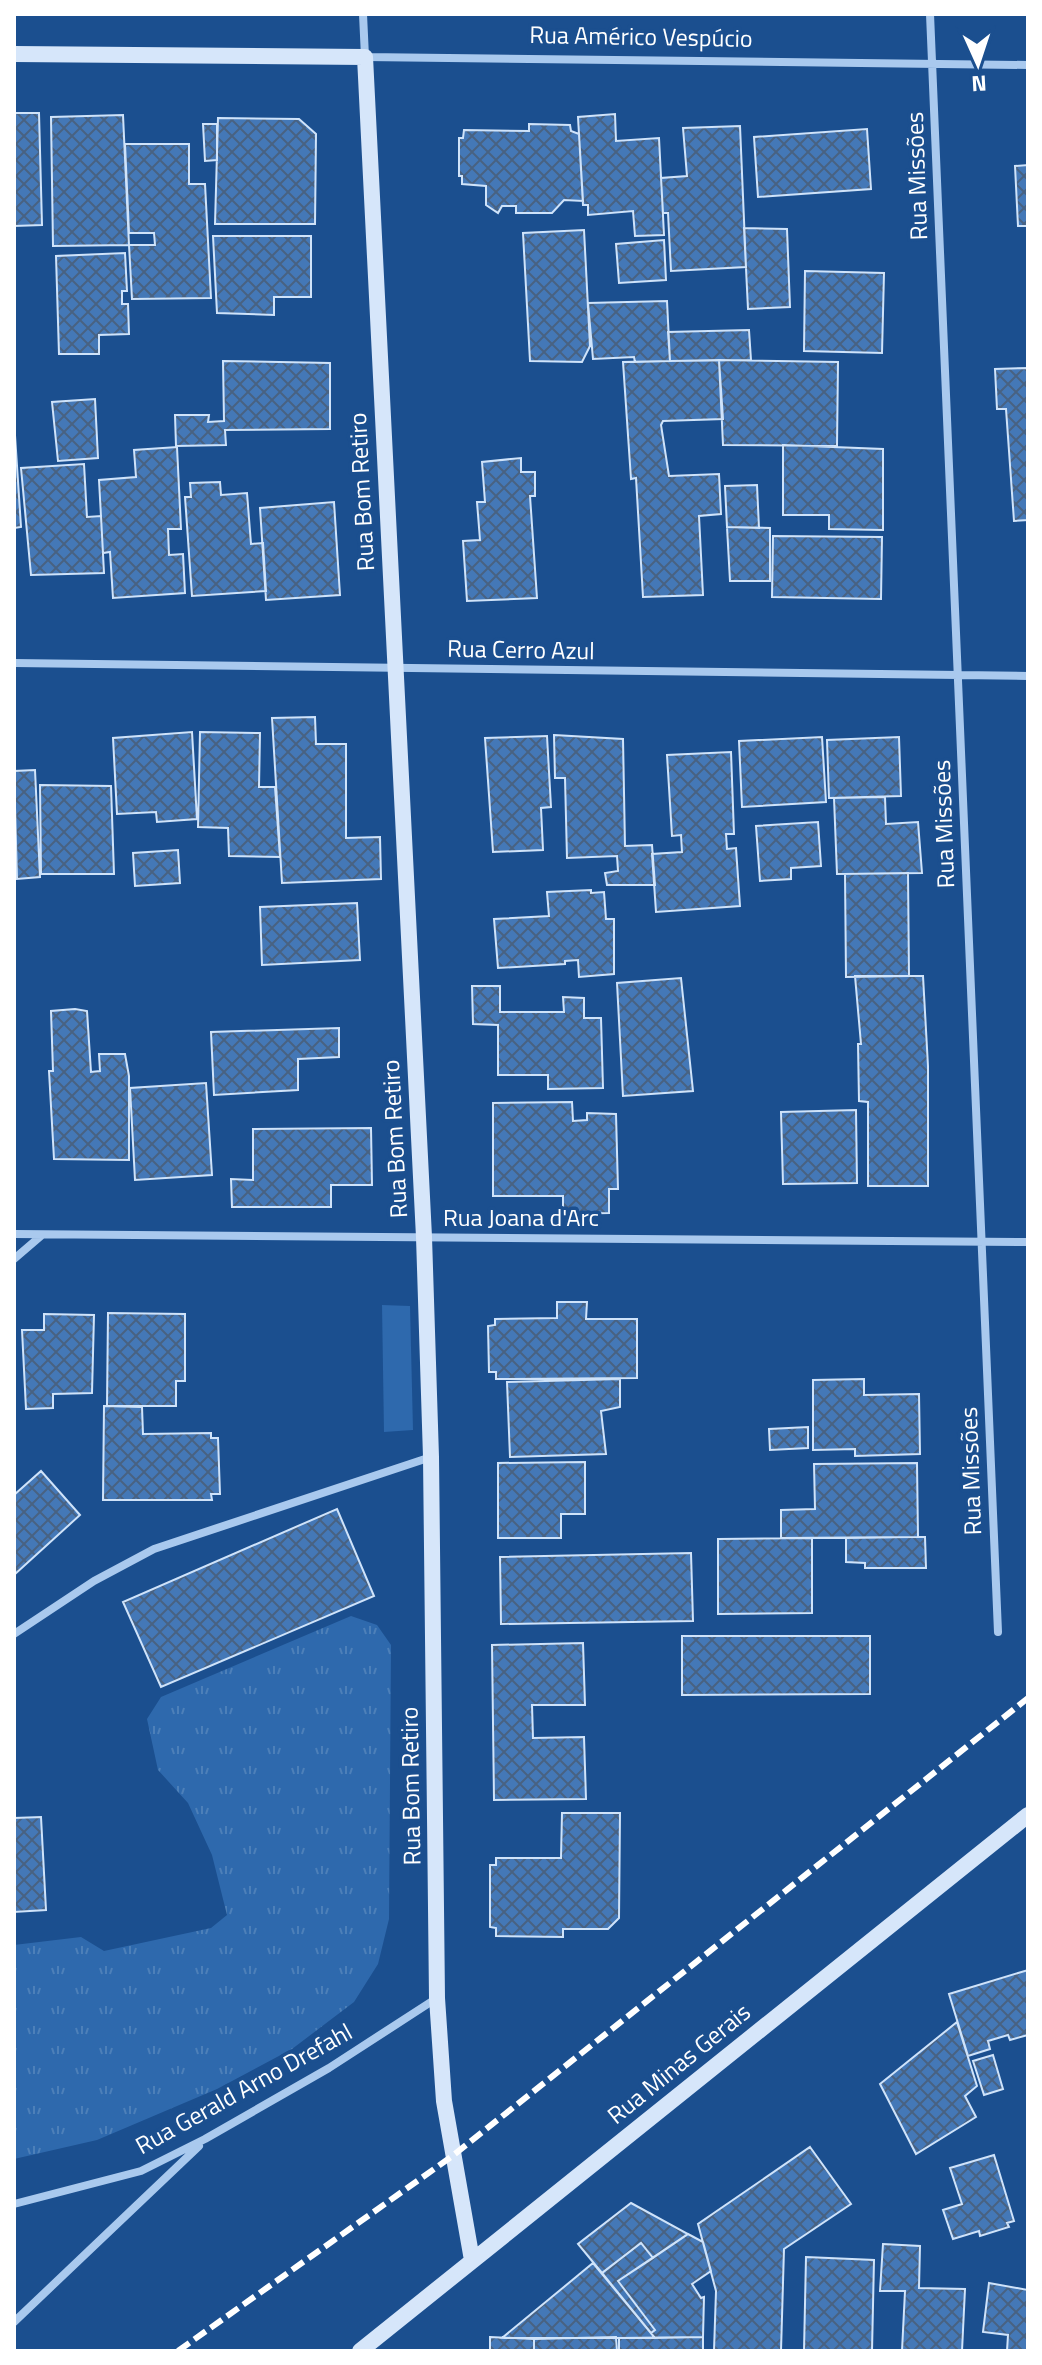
<svg xmlns="http://www.w3.org/2000/svg" width="1042" height="2365" font-family="'Titillium Web',sans-serif">
	<style>
		.grass { fill: url(#grass-tufts) }
		.park { fill: #2e69ad }
		.building { fill: url(#building-cross-hatch); stroke: #cfe3fa; stroke-width: 2 }
		.lines { fill: none; stroke-linecap: round; stroke-linejoin: round }
		.street { stroke: #a9c9ee; stroke-width: 8 }
		.secondary { stroke: #d6e6fa; stroke-width: 16 }
		.rail { stroke: #fff; stroke-width: 6; stroke-dasharray: 14 6; stroke-linecap: butt }
		.labels { text-anchor: middle; stroke-width: 7; stroke-linejoin: round; paint-order: stroke }
		.street-label { font-size: 24px; fill: #fff; stroke: #1b4f8f }
	</style>
	<defs>
		<pattern id="grass-tufts" width="24" height="20" patternUnits="userSpaceOnUse" patternTransform="scale(2)"><rect width="24" height="20" fill="#2e69ad"/><path d="M3 7l-1-3M5 7V3M7 7l1-3M15 17l-1-3M17 17v-4M19 17l1-3" fill="none" stroke="#4d80b9"/></pattern>
		<pattern id="building-cross-hatch" width="8" height="8" patternUnits="userSpaceOnUse" patternTransform="scale(2)"><rect width="8" height="8" fill="#4478b7"/><path d="M0 0l8 8M0 8l8-8" fill="none" stroke="#486282"/></pattern>
	</defs>
	<rect width="100%" height="100%" fill="#1b4f8f"/>
	<path class="grass" d="M 351,1616 L 377,1625 L 391,1645 L 389,1919 L 378,1964 L 354,2002 L 292,2049 L 217,2089 L 97,2140 L 14,2159 L 14,1945 L 81,1937 L 104,1951 L 211,1928 L 227,1915 L 212,1855 L 188,1803 L 158,1770 L 147,1719 L 161,1697 Z"/>
	<path class="park" d="M 382,1305 L 410,1306 L 413,1430 L 384,1432 Z"/>
	<path class="building" d="M 14,113 L 39,113 L 42,225 L 14,226 Z
		M 615,114 L 616,141 L 659,138 L 664,235 L 635,236 L 633,211 L 588,215 L 588,205 L 583,205 L 578,117 Z
		M 123,115 L 129,245 L 53,246 L 51,117 Z
		M 218,118 L 299,119 L 316,134 L 315,224 L 215,224 Z
		M 203,124 L 217,124 L 217,160 L 205,161 Z
		M 529,124 L 570,125 L 571,131 L 579,134 L 583,201 L 564,200 L 552,213 L 516,213 L 516,206 L 502,206 L 498,213 L 486,205 L 486,186 L 462,184 L 462,176 L 459,176 L 459,138 L 463,138 L 464,130 L 529,131 Z
		M 740,126 L 746,267 L 671,271 L 668,213 L 663,213 L 661,178 L 687,176 L 683,128 Z
		M 867,129 L 871,189 L 758,197 L 754,137 Z
		M 125,144 L 189,144 L 189,184 L 205,184 L 211,298 L 132,299 L 129,245 L 155,245 L 154,233 L 129,233 Z
		M 1028,165 L 1028,226 L 1018,226 L 1015,166 Z
		M 744,228 L 787,229 L 790,307 L 748,309 Z
		M 584,230 L 590,346 L 582,362 L 530,361 L 523,233 Z
		M 213,236 L 311,236 L 311,297 L 274,297 L 274,315 L 217,313 Z
		M 664,240 L 666,280 L 619,283 L 616,244 Z
		M 125,253 L 127,291 L 122,291 L 122,304 L 128,304 L 129,334 L 99,335 L 99,354 L 59,354 L 56,256 Z
		M 805,271 L 884,273 L 882,353 L 804,351 Z
		M 667,301 L 670,361 L 635,362 L 634,357 L 593,359 L 588,303 Z
		M 749,330 L 751,360 L 670,361 L 668,332 Z
		M 719,360 L 723,419 L 663,421 L 661,425 L 669,476 L 719,474 L 721,514 L 699,516 L 703,595 L 643,597 L 636,478 L 631,479 L 623,362 Z
		M 719,360 L 838,362 L 837,446 L 723,445 Z
		M 223,361 L 330,363 L 330,429 L 225,430 L 226,445 L 176,446 L 175,415 L 209,415 L 208,422 L 224,421 Z
		M 1028,368 L 1028,520 L 1014,521 L 1006,409 L 997,409 L 995,369 Z
		M 95,399 L 98,458 L 58,461 L 52,402 Z
		M 14,420 L 21,527 L 14,528 Z
		M 783,445 L 883,449 L 883,530 L 829,529 L 829,515 L 783,515 Z
		M 177,447 L 181,529 L 168,529 L 169,555 L 183,554 L 185,593 L 113,598 L 110,552 L 103,553 L 99,480 L 136,477 L 134,450 Z
		M 521,458 L 521,472 L 535,472 L 535,496 L 530,496 L 537,598 L 467,601 L 463,541 L 480,540 L 477,502 L 485,502 L 482,462 Z
		M 84,464 L 87,517 L 101,516 L 104,573 L 31,575 L 21,468 Z
		M 220,482 L 221,495 L 247,493 L 251,544 L 263,543 L 266,591 L 192,596 L 185,497 L 191,497 L 190,483 Z
		M 757,485 L 759,528 L 727,527 L 725,486 Z
		M 334,502 L 340,595 L 266,600 L 260,508 Z
		M 727,527 L 770,528 L 770,581 L 730,581 Z
		M 773,536 L 882,537 L 881,599 L 772,597 Z
		M 315,717 L 316,744 L 346,744 L 346,838 L 380,837 L 381,879 L 282,883 L 272,718 Z
		M 192,732 L 197,819 L 157,822 L 156,812 L 117,814 L 113,738 Z
		M 200,732 L 260,733 L 259,787 L 275,787 L 280,857 L 229,856 L 228,828 L 198,827 Z
		M 554,735 L 623,739 L 625,846 L 652,845 L 655,885 L 607,885 L 605,873 L 618,871 L 617,856 L 567,858 L 565,778 L 555,778 Z
		M 547,736 L 551,807 L 541,808 L 543,850 L 493,852 L 485,738 Z
		M 822,737 L 826,802 L 742,807 L 739,741 Z
		M 899,737 L 901,796 L 829,798 L 827,740 Z
		M 731,752 L 734,834 L 726,834 L 727,849 L 736,848 L 740,906 L 656,912 L 652,854 L 682,852 L 681,835 L 672,836 L 667,755 Z
		M 35,770 L 40,877 L 17,879 L 14,771 Z
		M 40,785 L 111,786 L 114,874 L 41,874 Z
		M 885,797 L 886,824 L 918,822 L 922,873 L 837,874 L 834,798 Z
		M 818,822 L 821,866 L 791,868 L 791,879 L 760,881 L 756,826 Z
		M 178,850 L 180,883 L 135,886 L 133,853 Z
		M 908,873 L 909,976 L 846,977 L 845,874 Z
		M 591,890 L 591,893 L 604,892 L 606,919 L 614,919 L 614,974 L 579,977 L 578,960 L 565,961 L 565,964 L 498,968 L 494,919 L 549,916 L 547,892 Z
		M 357,903 L 360,960 L 262,965 L 260,907 Z
		M 855,976 L 923,976 L 928,1066 L 928,1186 L 868,1186 L 868,1102 L 859,1101 L 858,1044 L 861,1044 Z
		M 681,978 L 693,1091 L 623,1096 L 617,983 Z
		M 472,986 L 500,986 L 500,1012 L 564,1012 L 563,997 L 584,998 L 584,1018 L 601,1018 L 603,1088 L 548,1089 L 548,1075 L 498,1075 L 498,1025 L 473,1024 Z
		M 75,1009 L 87,1011 L 91,1072 L 100,1071 L 99,1054 L 125,1054 L 129,1076 L 129,1160 L 54,1159 L 49,1071 L 53,1071 L 51,1011 Z
		M 339,1028 L 339,1057 L 298,1059 L 298,1090 L 214,1095 L 211,1032 Z
		M 206,1083 L 212,1175 L 135,1180 L 130,1088 Z
		M 572,1102 L 573,1121 L 587,1120 L 587,1113 L 616,1114 L 618,1189 L 609,1189 L 609,1213 L 563,1214 L 563,1196 L 493,1196 L 493,1103 Z
		M 856,1110 L 857,1183 L 783,1184 L 781,1112 Z
		M 371,1128 L 372,1185 L 331,1185 L 331,1207 L 232,1207 L 231,1179 L 253,1180 L 253,1129 Z
		M 557,1302 L 587,1302 L 586,1319 L 637,1319 L 637,1378 L 496,1379 L 496,1372 L 489,1372 L 488,1326 L 495,1325 L 495,1319 L 557,1318 Z
		M 108,1313 L 185,1314 L 185,1381 L 176,1381 L 176,1406 L 107,1406 Z
		M 44,1314 L 94,1315 L 92,1393 L 53,1394 L 53,1408 L 26,1409 L 22,1330 L 44,1330 Z
		M 620,1379 L 620,1407 L 601,1411 L 606,1454 L 510,1457 L 507,1382 Z
		M 864,1379 L 864,1395 L 919,1394 L 920,1454 L 855,1456 L 855,1449 L 813,1450 L 813,1380 Z
		M 104,1406 L 142,1407 L 143,1434 L 211,1433 L 211,1438 L 218,1438 L 220,1494 L 211,1494 L 212,1500 L 103,1500 Z
		M 808,1427 L 808,1448 L 770,1450 L 769,1429 Z
		M 585,1462 L 585,1514 L 561,1514 L 561,1538 L 498,1538 L 498,1463 Z
		M 917,1463 L 918,1537 L 781,1538 L 781,1510 L 815,1509 L 814,1464 Z
		M 41,1471 L 80,1515 L 14,1575 L 14,1495 Z
		M 337,1509 L 374,1596 L 161,1687 L 123,1602 Z
		M 918,1537 L 925,1537 L 926,1568 L 865,1568 L 865,1563 L 846,1562 L 846,1538 Z
		M 812,1538 L 812,1613 L 718,1614 L 718,1539 Z
		M 691,1553 L 693,1621 L 501,1624 L 500,1557 Z
		M 682,1636 L 870,1636 L 870,1694 L 682,1695 Z
		M 583,1643 L 585,1705 L 532,1705 L 533,1738 L 584,1737 L 586,1799 L 494,1800 L 492,1645 Z
		M 562,1813 L 620,1813 L 619,1918 L 608,1929 L 563,1929 L 563,1937 L 496,1936 L 496,1928 L 490,1927 L 490,1865 L 496,1865 L 496,1858 L 561,1858 Z
		M 41,1817 L 46,1910 L 14,1912 L 14,1818 Z
		M 1028,1970 L 1028,2035 L 1010,2040 L 1008,2035 L 988,2041 L 990,2049 L 968,2056 L 949,1994 Z
		M 957,2022 L 977,2086 L 965,2096 L 976,2117 L 916,2154 L 880,2084 Z
		M 993,2055 L 1003,2089 L 984,2095 L 973,2061 Z
		M 810,2147 L 851,2204 L 784,2249 L 781,2351 L 714,2351 L 716,2291 L 698,2224 Z
		M 994,2155 L 1014,2221 L 1007,2223 L 1009,2227 L 980,2236 L 979,2231 L 953,2239 L 943,2210 L 962,2204 L 950,2168 Z
		M 631,2203 L 688,2234 L 653,2258 L 641,2243 L 602,2273 L 578,2244 Z
		M 688,2234 L 703,2242 L 711,2271 L 692,2284 L 701,2298 L 704,2297 L 703,2337 L 655,2338 L 651,2333 L 655,2330 L 618,2281 Z
		M 641,2243 L 653,2258 L 618,2281 L 655,2330 L 651,2333 L 602,2273 Z
		M 883,2244 L 920,2246 L 919,2288 L 965,2289 L 962,2351 L 902,2351 L 905,2291 L 880,2291 Z
		M 806,2257 L 874,2260 L 872,2351 L 804,2351 Z
		M 593,2263 L 655,2338 L 502,2338 Z
		M 989,2283 L 1028,2290 L 1028,2351 L 1007,2351 L 1008,2335 L 983,2332 Z
		M 490,2337 L 534,2339 L 534,2351 L 490,2351 Z
		M 616,2337 L 617,2351 L 534,2351 L 534,2339 Z
		M 703,2337 L 703,2351 L 619,2351 L 619,2338 Z"/>
	<g class="lines">
		<path class="street" d="M 363,14 L 365,57 L 1028,65
			M 930,14 L 998,1632
			M 14,663 L 1028,676
			M 14,1234 L 1028,1242
			M 14,1259 L 42,1235
			M 14,1634 L 94,1581 L 154,1549 L 431,1457
			M 14,2204 L 141,2171 L 205,2139 L 329,2068 L 437,1998
			M 14,2322 L 199,2146"/>
		<path class="secondary" d="M 14,54 L 365,57 L 424,1237 L 431,1457 L 437,1998 L 444,2101 L 472,2260
			M 360,2351 L 1028,1815"/>
		<path class="rail" d="M 178,2351 L 451,2157 L 1028,1698"/>
	</g>
	<g class="labels">
		<g class="street-label">
			<text transform="translate(641 37) rotate(1)" y="8">Rua Américo Vespúcio</text>
			<text transform="translate(917 176) rotate(-92)" y="8">Rua Missões</text>
			<text transform="translate(362 492) rotate(-93)" y="8">Rua Bom Retiro</text>
			<text transform="translate(521 650) rotate(1)" y="8">Rua Cerro Azul</text>
			<text transform="translate(944 824) rotate(-92)" y="8">Rua Missões</text>
			<text transform="translate(395 1139) rotate(-93)" y="8">Rua Bom Retiro</text>
			<text x="521" y="1226">Rua Joana d'Arc</text>
			<text transform="translate(971 1471) rotate(-92)" y="8">Rua Missões</text>
			<text transform="translate(411 1786) rotate(-91)" y="8">Rua Bom Retiro</text>
			<text transform="translate(679 2064) rotate(-39)" y="8">Rua Minas Gerais</text>
			<text transform="translate(244 2089) rotate(-29)" y="8">Rua Gerald Arno Drefahl</text>
		</g>
	</g>
	<rect width="1042" height="2365" fill="none" stroke="#ffffff" stroke-width="32"/>
	<g transform="translate(978 64) rotate(177)" stroke="#1b4f8f" stroke-width="6" paint-order="stroke">
	<path d="M0-6L14 30L0 20L-14 30Z" fill="#ffffff"/>
	<text y="-12" font-size="22" font-weight="bold" text-anchor="middle" fill="#ffffff">N</text>
	</g>
</svg>
